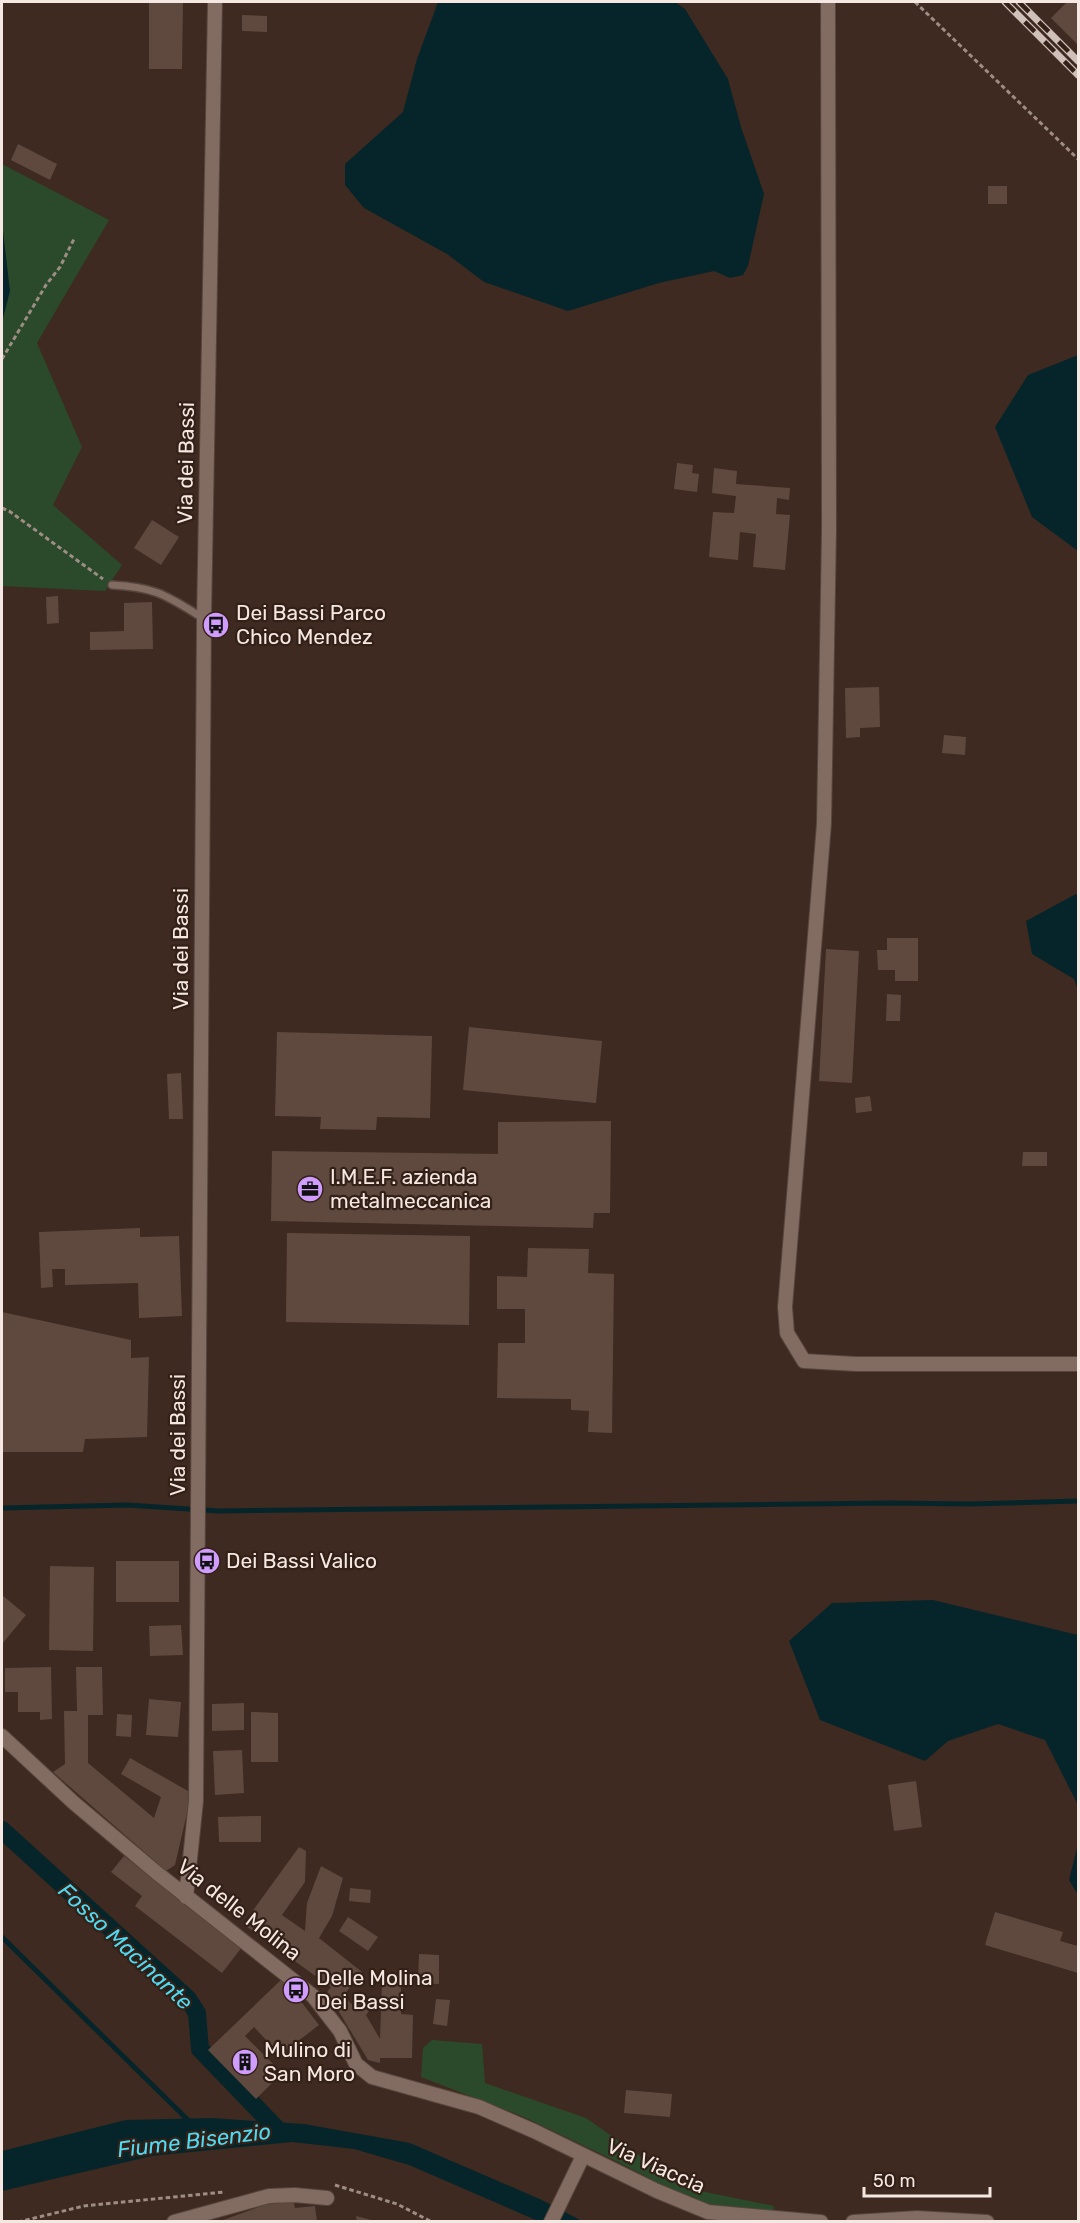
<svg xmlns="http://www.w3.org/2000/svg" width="1080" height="2223" font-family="Rubik,sans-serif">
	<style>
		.green { fill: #2a4a2b }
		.water { fill: #06252a }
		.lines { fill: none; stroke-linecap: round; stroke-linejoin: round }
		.stream { stroke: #06252a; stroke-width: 5 }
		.canal { stroke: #06252a; stroke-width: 18 }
		.building { fill: #5f493f }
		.service-casing { stroke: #56453d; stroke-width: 10 }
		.minor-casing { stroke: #56453d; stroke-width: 16 }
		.path { stroke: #9e8d85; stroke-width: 3; stroke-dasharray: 4.5 3; stroke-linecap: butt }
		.service { stroke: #826b60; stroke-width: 7 }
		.minor { stroke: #826b60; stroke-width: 14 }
		.rail-casing { stroke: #d0c0ba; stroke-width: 7 }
		.rail { stroke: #332017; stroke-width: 4.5; stroke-dasharray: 14; stroke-linecap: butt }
		.labels { text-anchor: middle; stroke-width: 4.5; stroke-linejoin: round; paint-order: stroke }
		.street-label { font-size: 21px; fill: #f5e7e1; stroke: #332017 }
		.poi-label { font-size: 21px; fill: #f5e7e1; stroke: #332017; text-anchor: start }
		.water-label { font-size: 22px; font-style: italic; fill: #4fdaf3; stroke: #332017 }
	</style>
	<rect width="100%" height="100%" fill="#3e2a20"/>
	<path class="green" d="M 2,164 L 109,220 L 37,343 L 82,447 L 53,505 L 122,565 L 105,591 L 2,586 Z
		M 432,2040 L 482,2044 L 485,2083 L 586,2118 L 686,2188 L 774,2206 L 773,2215 L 707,2204 L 674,2191 L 618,2162 L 524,2117 L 421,2077 L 423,2048 Z"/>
	<path class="water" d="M 438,2 L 675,2 L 685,9 L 728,79 L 741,127 L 764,194 L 748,266 L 743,275 L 730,278 L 714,271 L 659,283 L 568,311 L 484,282 L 447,254 L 364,208 L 345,185 L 345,164 L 403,112 L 417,59 Z
		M 2,222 L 10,291 L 2,322 Z
		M 1078,355 L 1078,551 L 1032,517 L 995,427 L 1028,375 Z
		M 1076,894 L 1078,896 L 1078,990 L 1074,979 L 1032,954 L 1026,921 Z
		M 933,1600 L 1078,1635 L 1078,1805 L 1045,1740 L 998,1724 L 948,1741 L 925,1761 L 820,1720 L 789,1641 L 832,1603 Z
		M 1078,1844 L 1078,1895 L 1069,1880 Z
		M 211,2118 L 304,2124 L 410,2143 L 542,2200 L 582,2221 L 538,2221 L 409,2165 L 354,2149 L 292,2142 L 152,2156 L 2,2191 L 2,2151 L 126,2120 Z"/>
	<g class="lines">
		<path class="stream" d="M 2,1508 L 127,1505 L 219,1511 L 889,1503 L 971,1504 L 1078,1501
			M 2,1937 L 191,2123"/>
		<path class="canal" d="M 2,1830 L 188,1999 L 197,2013 L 200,2049 L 276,2128"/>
	</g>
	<path class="building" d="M 149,2 L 183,2 L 182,69 L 149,69 Z
		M 1067,2 L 1078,3 L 1078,45 L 1051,18 Z
		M 242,15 L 267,16 L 267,32 L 242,31 Z
		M 18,144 L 57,164 L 50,180 L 11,160 Z
		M 988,186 L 1007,186 L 1007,204 L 988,204 Z
		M 677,463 L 693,465 L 692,473 L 699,474 L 697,492 L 674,489 Z
		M 714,468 L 737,471 L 736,484 L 790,488 L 789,500 L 777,498 L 776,514 L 790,515 L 785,570 L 753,567 L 756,534 L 740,532 L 738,560 L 709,557 L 713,512 L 734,513 L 736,496 L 712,493 Z
		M 152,520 L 179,537 L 161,565 L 134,548 Z
		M 58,596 L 59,623 L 47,624 L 46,597 Z
		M 152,602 L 153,649 L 90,650 L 90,632 L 124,631 L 124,603 Z
		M 879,687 L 880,727 L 860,728 L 860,737 L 846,738 L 845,688 Z
		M 944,735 L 966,737 L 965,755 L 942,753 Z
		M 887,938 L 918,938 L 918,981 L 895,981 L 895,970 L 878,970 L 877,950 L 887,950 Z
		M 826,949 L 859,951 L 852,1083 L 819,1081 Z
		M 887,994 L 901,995 L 900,1021 L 886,1021 Z
		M 469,1027 L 602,1041 L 596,1103 L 463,1090 Z
		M 277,1032 L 432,1036 L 430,1118 L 377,1117 L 376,1130 L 320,1129 L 321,1117 L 275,1116 Z
		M 181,1073 L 183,1119 L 169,1119 L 167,1074 Z
		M 870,1096 L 872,1111 L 856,1113 L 855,1098 Z
		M 611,1121 L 610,1213 L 594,1213 L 593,1228 L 271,1221 L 272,1151 L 498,1154 L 498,1122 Z
		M 1023,1152 L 1047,1152 L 1047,1166 L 1022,1166 Z
		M 140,1228 L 140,1237 L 179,1236 L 182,1316 L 139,1318 L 138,1283 L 65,1285 L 65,1269 L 52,1269 L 53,1287 L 41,1288 L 39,1232 Z
		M 287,1233 L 470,1236 L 469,1325 L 286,1322 Z
		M 528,1248 L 589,1249 L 588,1273 L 614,1274 L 612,1433 L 588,1432 L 589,1411 L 571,1410 L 571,1399 L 497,1398 L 498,1343 L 525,1343 L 525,1309 L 497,1309 L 497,1276 L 527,1277 Z
		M 2,1312 L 131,1340 L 131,1358 L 149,1357 L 147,1437 L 85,1439 L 83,1452 L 2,1452 Z
		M 116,1561 L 179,1561 L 179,1602 L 116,1602 Z
		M 50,1566 L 94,1567 L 93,1651 L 49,1650 Z
		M 2,1595 L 26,1615 L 2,1644 Z
		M 181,1625 L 183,1655 L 150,1656 L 149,1626 Z
		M 51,1667 L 52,1719 L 40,1720 L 40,1712 L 18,1712 L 18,1692 L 5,1692 L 5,1668 Z
		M 76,1667 L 102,1667 L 103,1715 L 88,1715 L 88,1763 L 154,1818 L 161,1797 L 121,1774 L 130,1758 L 188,1791 L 188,1809 L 175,1865 L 166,1871 L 53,1772 L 65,1764 L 64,1711 L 77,1711 Z
		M 149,1699 L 181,1702 L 178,1737 L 146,1735 Z
		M 244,1703 L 244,1730 L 212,1731 L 212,1704 Z
		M 251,1712 L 278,1713 L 278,1762 L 251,1762 Z
		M 117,1714 L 132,1715 L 131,1737 L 116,1736 Z
		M 242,1750 L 244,1793 L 215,1795 L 213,1751 Z
		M 916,1781 L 922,1827 L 894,1831 L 888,1785 Z
		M 261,1816 L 261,1842 L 219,1842 L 218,1817 Z
		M 299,1847 L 306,1851 L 305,1882 L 282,1915 L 305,1931 L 307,1903 L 321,1866 L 343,1878 L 332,1916 L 319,1938 L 362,1972 L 344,1995 L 351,2004 L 364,1994 L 373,2006 L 366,2015 L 380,2039 L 382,1983 L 401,1984 L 401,2014 L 413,2015 L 412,2058 L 380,2058 L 380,2063 L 368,2060 L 327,1992 L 331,1987 L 243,1924 Z
		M 124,1856 L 242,1947 L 222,1973 L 135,1906 L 142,1896 L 111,1872 Z
		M 350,1888 L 371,1890 L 370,1903 L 349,1901 Z
		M 995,1912 L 1063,1932 L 1060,1941 L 1078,1946 L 1078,1973 L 985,1945 Z
		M 348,1917 L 378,1937 L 368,1951 L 339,1931 Z
		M 419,1954 L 439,1955 L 439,1984 L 418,1983 Z
		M 283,1978 L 319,2025 L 280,2055 L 254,2027 L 245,2036 L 282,2073 L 256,2099 L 208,2050 Z
		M 436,1999 L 450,2000 L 447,2026 L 433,2024 Z
		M 626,2090 L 672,2094 L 670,2117 L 624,2113 Z
		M 293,2200 L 295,2208 L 315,2206 L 317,2222 L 218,2222 L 275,2201 Z
		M 356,2216 L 375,2221 L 375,2222 L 357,2222 Z"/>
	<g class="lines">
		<defs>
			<path id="service" d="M 112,585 C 156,587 167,596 203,618"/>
			<path id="minor" d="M 828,2 L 829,530 L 824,824 L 785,1307 L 787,1333 L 804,1361 L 856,1364 L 1078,1364
				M 2,1736 L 74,1803 L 157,1873 L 313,1996 L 340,2031 L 356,2064 L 372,2077 L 479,2107 L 534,2131 L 657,2191 L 708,2212 L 821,2222
				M 186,1897 L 196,1801 L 204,619 L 215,2
				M 174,2222 L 269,2196 L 295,2195 L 327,2198
				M 551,2222 L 583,2156
				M 853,2222 L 917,2218 L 987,2222"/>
		</defs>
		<use href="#service" class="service-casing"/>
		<use href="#minor" class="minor-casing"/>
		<path class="path" d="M 915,2 L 1078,159
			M 2,359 L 46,285 L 60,267 L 74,239
			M 2,508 L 9,511 L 103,579
			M 335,2185 L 397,2204 L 432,2222
			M 18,2222 L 84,2206 L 224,2192"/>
		<use href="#service" class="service"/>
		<use href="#minor" class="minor"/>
		<defs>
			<path id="rail" d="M 1005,2 L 1078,75
				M 1019,2 L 1078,61"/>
		</defs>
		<use href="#rail" class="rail-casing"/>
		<use href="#rail" class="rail"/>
	</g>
	<defs>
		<symbol id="bus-disc" viewBox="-11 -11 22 22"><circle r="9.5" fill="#d09dff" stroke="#332017"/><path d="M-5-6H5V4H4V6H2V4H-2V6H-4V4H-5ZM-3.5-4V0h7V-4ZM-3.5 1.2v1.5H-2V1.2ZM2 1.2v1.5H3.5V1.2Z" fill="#111"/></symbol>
		<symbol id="office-disc" viewBox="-11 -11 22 22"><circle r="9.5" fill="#d09dff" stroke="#332017"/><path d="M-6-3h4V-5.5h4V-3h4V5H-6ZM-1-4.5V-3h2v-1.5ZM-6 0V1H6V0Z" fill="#111"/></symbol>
		<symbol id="building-disc" viewBox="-11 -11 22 22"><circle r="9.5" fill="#d09dff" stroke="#332017"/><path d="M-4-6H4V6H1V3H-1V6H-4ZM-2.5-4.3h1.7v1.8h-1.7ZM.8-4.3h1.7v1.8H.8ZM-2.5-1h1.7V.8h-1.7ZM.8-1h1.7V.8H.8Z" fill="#111"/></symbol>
	</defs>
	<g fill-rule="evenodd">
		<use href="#bus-disc" x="201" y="610" width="30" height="30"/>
		<use href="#office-disc" x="295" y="1174" width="30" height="30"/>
		<use href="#bus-disc" x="192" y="1546" width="30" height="30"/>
		<use href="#bus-disc" x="281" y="1975" width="30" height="30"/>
		<use href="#building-disc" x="230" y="2047" width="30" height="30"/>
	</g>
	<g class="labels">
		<g class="street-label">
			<text transform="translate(186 463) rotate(-89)" y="7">Via dei Bassi</text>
			<text transform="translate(181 949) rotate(-90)" y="7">Via dei Bassi</text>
			<text transform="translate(178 1435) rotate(-90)" y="7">Via dei Bassi</text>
			<text transform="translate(239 1910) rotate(38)" y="7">Via delle Molina</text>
			<text transform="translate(656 2166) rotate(24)" y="7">Via Viaccia</text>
		</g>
		<g class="poi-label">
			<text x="236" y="620">Dei Bassi Parco<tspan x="236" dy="24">Chico Mendez</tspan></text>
			<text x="330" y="1184">I.M.E.F. azienda<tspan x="330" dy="24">metalmeccanica</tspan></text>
			<text x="226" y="1568">Dei Bassi Valico</text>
			<text x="316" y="1985">Delle Molina<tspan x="316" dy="24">Dei Bassi</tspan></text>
			<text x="264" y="2057">Mulino di<tspan x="264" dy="24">San Moro</tspan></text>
		</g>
		<g class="water-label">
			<text transform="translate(126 1946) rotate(43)" y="8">Fosso Macinante</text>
			<text transform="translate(194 2140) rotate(-7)" y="8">Fiume Bisenzio</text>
		</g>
	</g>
	<rect width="1080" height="2223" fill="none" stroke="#f5e7e1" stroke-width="6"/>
	<path d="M864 2187v9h126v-9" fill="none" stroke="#f5e7e1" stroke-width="3"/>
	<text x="873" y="2187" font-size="18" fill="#f5e7e1" stroke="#332017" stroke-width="4.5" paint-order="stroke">50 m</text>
</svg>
